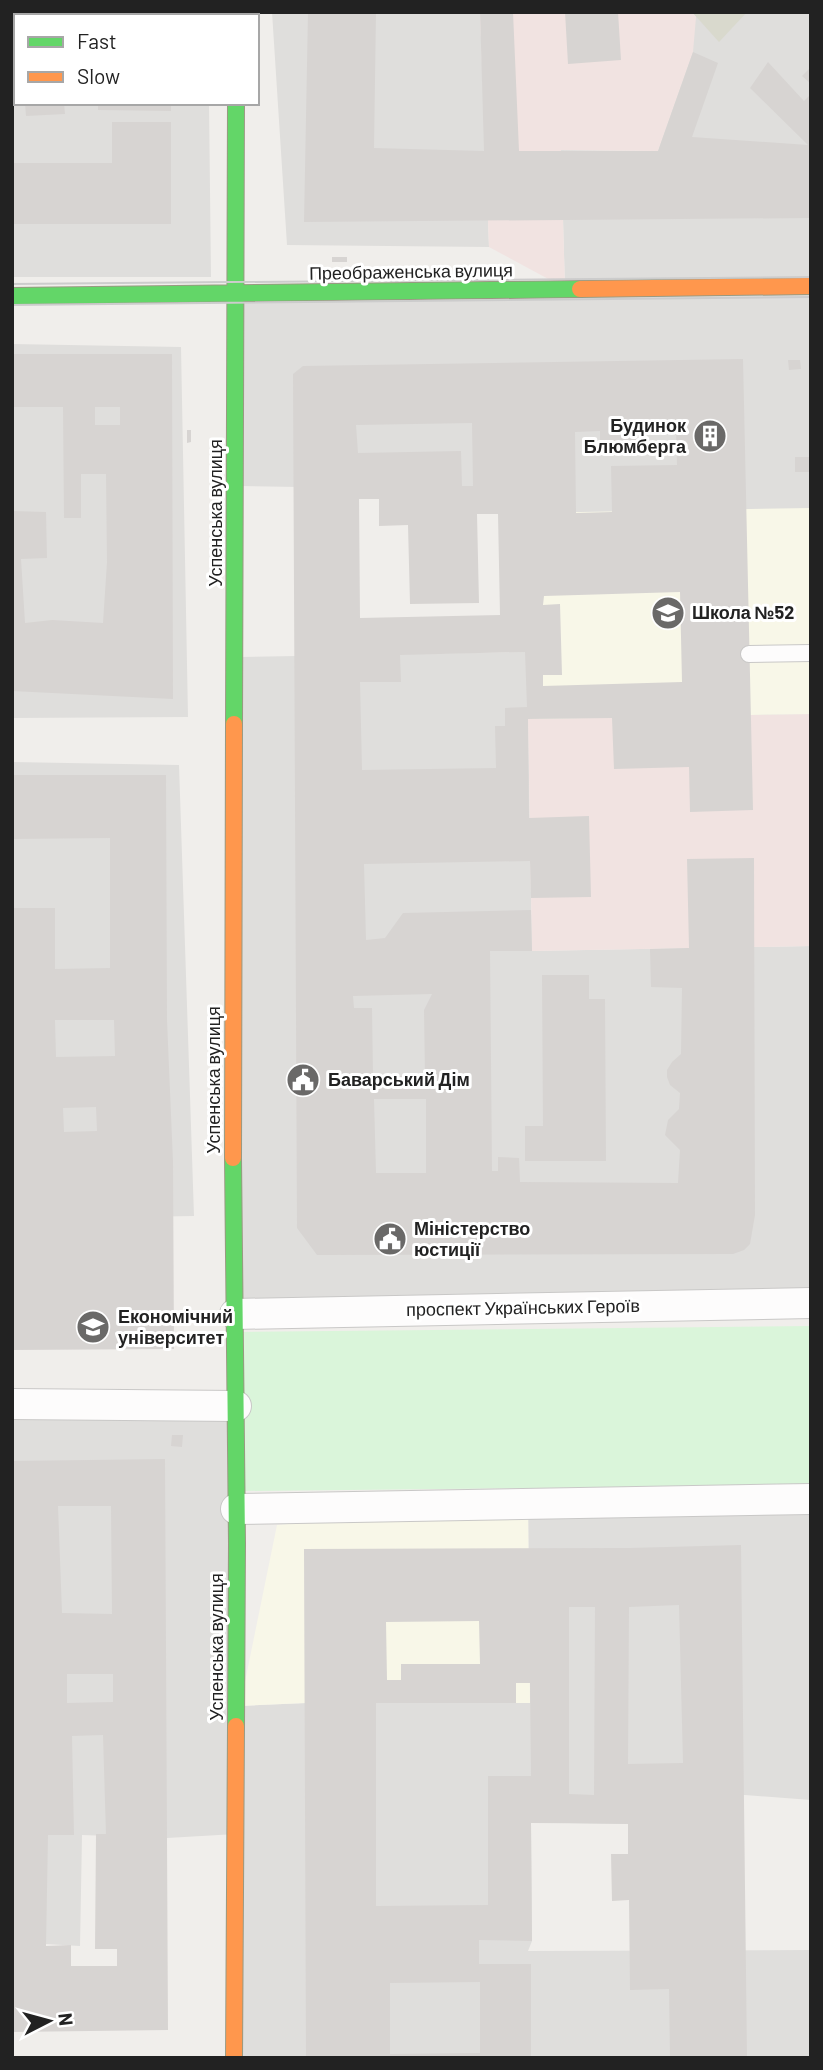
<svg xmlns="http://www.w3.org/2000/svg" width="823" height="2070" font-family="Barlow,sans-serif">
	<style>
		.residential { fill: #dfdedc }
		.commercial { fill: #f1e3e1 }
		.education { fill: #f8f7e8 }
		.construction { fill: #d9d9cd }
		.park { fill: #daf5da }
		.building { fill: #d7d4d2; fill-rule: evenodd }
		.lines { fill: none; stroke-linecap: round; stroke-linejoin: round }
		.lane-casing { stroke: #c9c8c7; stroke-width: 18 }
		.street-casing { stroke: #c9c8c7; stroke-width: 32 }
		.fast-casing { stroke: #999a82; stroke-width: 18 }
		.slow-casing { stroke: #999a82; stroke-width: 18 }
		.lane { stroke: #fdfcfc; stroke-width: 16 }
		.street { stroke: #fdfcfc; stroke-width: 30 }
		.fast { stroke: #63d668; stroke-width: 16 }
		.slow { stroke: #ff974d; stroke-width: 16 }
		.tram { stroke: #ccc; stroke-width: 2 }
		.labels { text-anchor: middle; stroke-width: 6; stroke-linejoin: round; paint-order: stroke }
		.street-label { font-size: 18px; fill: #222; stroke: #fff }
		.poi-label { font-size: 18px; font-weight: bold; fill: #222; stroke: #fff; text-anchor: start }
	</style>
	<rect width="100%" height="100%" fill="#f0eeeb"/>
	<path class="residential" d="M 12,12 L 208,12 L 208,16 L 16,16 L 16,103 L 209,103 L 211,277 L 12,277 Z
		M 272,12 L 480,12 L 489,247 L 287,245 Z
		M 692,12 L 811,12 L 811,285 L 565,288 L 561,150 L 658,151 L 696,17 Z
		M 811,288 L 811,714 L 528,720 L 532,951 L 811,946 L 811,1301 L 238,1308 L 239,657 L 525,652 L 524,513 L 359,488 L 240,486 L 238,297 Z
		M 12,344 L 181,347 L 188,717 L 12,718 Z
		M 12,762 L 179,765 L 194,1216 L 12,1219 Z
		M 12,1407 L 233,1410 L 236,1834 L 167,1838 L 82,1835 L 80,1946 L 12,1942 Z
		M 811,1500 L 811,1800 L 745,1795 L 628,1797 L 628,1824 L 531,1823 L 532,1941 L 528,1951 L 811,1950 L 811,2058 L 236,2058 L 240,1706 L 306,1703 L 530,1702 L 528,1502 Z"/>
	<path class="commercial" d="M 480,12 L 692,12 L 696,17 L 693,52 L 658,151 L 561,150 L 565,288 L 489,247 Z
		M 811,714 L 811,946 L 532,951 L 528,719 Z"/>
	<path class="education" d="M 811,508 L 811,714 L 528,719 L 524,513 Z
		M 528,1502 L 530,1703 L 306,1703 L 240,1706 L 277,1525 Z"/>
	<path class="construction" d="M 692,12 L 747,12 L 719,42 Z"/>
	<path class="park" d="M 811,1326 L 811,1485 L 243,1491 L 241,1332 Z"/>
	<path class="building" d="M 84,12 L 171,12 L 171,16 L 85,16 Z
		M 308,12 L 376,12 L 374,148 L 484,151 L 480,12 L 513,12 L 519,151 L 658,151 L 693,52 L 718,63 L 692,137 L 808,145 L 750,88 L 768,62 L 804,101 L 811,94 L 811,218 L 304,222 Z
		M 565,12 L 618,12 L 621,60 L 568,64 Z
		M 811,67 L 811,84 L 802,76 Z
		M 25,103 L 64,103 L 65,114 L 26,116 Z
		M 98,103 L 171,103 L 171,111 L 98,110 Z
		M 112,122 L 171,122 L 171,224 L 12,224 L 12,163 L 112,163 Z
		M 332,257 L 347,257 L 347,262 L 332,262 Z
		M 12,354 L 172,354 L 173,699 L 12,691 L 12,511 L 46,512 L 47,558 L 21,559 L 25,623 L 52,620 L 103,623 L 107,562 L 106,474 L 81,474 L 81,518 L 64,518 L 63,407 L 12,407 ZM 95,407 L 120,407 L 120,425 L 95,425 Z
		M 743,359 L 753,810 L 690,812 L 689,767 L 614,769 L 612,718 L 528,719 L 529,818 L 589,816 L 591,897 L 531,898 L 530,861 L 364,864 L 366,940 L 385,938 L 403,913 L 531,910 L 532,951 L 490,951 L 492,1171 L 498,1171 L 498,1157 L 519,1158 L 520,1182 L 678,1183 L 680,1150 L 665,1135 L 668,1120 L 679,1109 L 680,1093 L 670,1085 L 667,1077 L 667,1070 L 672,1062 L 681,1054 L 682,988 L 651,987 L 650,949 L 689,948 L 687,859 L 754,858 L 755,1215 L 750,1244 L 744,1250 L 733,1254 L 317,1255 L 297,1228 L 293,374 L 303,366 ZM 472,423 L 473,486 L 462,486 L 461,451 L 358,453 L 356,425 ZM 600,431 L 600,441 L 644,440 L 644,431 L 676,431 L 677,465 L 611,466 L 612,512 L 576,513 L 575,432 ZM 359,499 L 379,499 L 379,526 L 408,525 L 410,604 L 479,603 L 477,514 L 498,514 L 500,615 L 360,618 ZM 680,592 L 682,682 L 543,686 L 543,675 L 562,675 L 560,604 L 543,605 L 544,596 ZM 525,652 L 527,707 L 505,708 L 505,726 L 495,726 L 496,768 L 362,770 L 360,682 L 401,682 L 400,655 ZM 432,994 L 424,1010 L 425,1076 L 373,1076 L 372,1008 L 354,1008 L 353,996 ZM 374,1099 L 426,1099 L 426,1173 L 376,1173 Z
		M 788,360 L 800,360 L 801,369 L 789,370 Z
		M 187,430 L 191,430 L 191,442 L 187,443 Z
		M 795,457 L 809,457 L 809,472 L 795,472 Z
		M 12,775 L 166,775 L 167,1020 L 173,1162 L 174,1349 L 12,1350 L 12,908 L 55,908 L 55,969 L 110,968 L 110,838 L 12,839 ZM 55,1020 L 114,1020 L 115,1056 L 56,1057 ZM 96,1107 L 97,1131 L 64,1132 L 63,1108 Z
		M 542,975 L 589,975 L 589,999 L 605,999 L 606,1161 L 525,1161 L 525,1126 L 543,1126 Z
		M 172,1435 L 183,1435 L 182,1447 L 171,1446 Z
		M 165,1459 L 168,2030 L 12,2032 L 12,1461 ZM 58,1506 L 111,1506 L 112,1614 L 62,1613 ZM 67,1674 L 113,1674 L 113,1702 L 67,1703 ZM 103,1735 L 106,1834 L 96,1834 L 95,1949 L 117,1949 L 117,1966 L 71,1966 L 71,1945 L 46,1946 L 48,1835 L 74,1835 L 72,1736 Z
		M 741,1545 L 747,2058 L 670,2058 L 669,1989 L 630,1990 L 629,1900 L 612,1901 L 611,1854 L 628,1854 L 628,1824 L 569,1823 L 531,1823 L 532,1941 L 479,1940 L 479,1964 L 531,1964 L 531,2058 L 306,2058 L 304,1549 L 629,1548 ZM 679,1605 L 683,1763 L 628,1764 L 629,1607 ZM 569,1607 L 595,1607 L 594,1795 L 569,1794 ZM 479,1621 L 480,1664 L 401,1664 L 401,1680 L 387,1680 L 386,1622 ZM 516,1683 L 530,1683 L 531,1776 L 488,1776 L 488,1905 L 376,1906 L 376,1703 L 516,1703 ZM 480,1982 L 480,2053 L 390,2054 L 390,1983 Z"/>
	<g class="lines">
		<defs>
			<path id="lane" d="M 749,654 L 811,653"/>
			<path id="street" d="M 235,1314 L 811,1303
				M 12,1404 L 236,1406
				M 236,1509 L 811,1499"/>
			<path id="fast" d="M 237,12 L 237,16
				M 12,296 L 580,289
				M 234,724 L 236,103
				M 233,1158 L 237,1543 L 236,1726"/>
			<path id="slow" d="M 580,289 L 811,286
				M 233,1158 L 234,724
				M 234,2058 L 236,1726"/>
		</defs>
		<use href="#lane" class="lane-casing"/>
		<use href="#street" class="street-casing"/>
		<use href="#fast" class="fast-casing"/>
		<use href="#slow" class="slow-casing"/>
		<use href="#lane" class="lane"/>
		<use href="#street" class="street"/>
		<use href="#fast" class="fast"/>
		<use href="#slow" class="slow"/>
		<path class="tram" d="M 12,284 L 811,277
			M 12,305 L 811,297"/>
	</g>
	<defs>
		<symbol id="building-disc" viewBox="-11 -11 22 22"><circle r="9.5" fill="#6a6968" stroke="#fff"/><path d="M-4-6H4V6H1V3H-1V6H-4ZM-2.5-4.3h1.7v1.8h-1.7ZM.8-4.3h1.7v1.8H.8ZM-2.5-1h1.7V.8h-1.7ZM.8-1h1.7V.8H.8Z" fill="#fff"/></symbol>
		<symbol id="school-disc" viewBox="-11 -11 22 22"><circle r="9.5" fill="#6a6968" stroke="#fff"/><path d="M0-5L7-2L0 1L-7-2ZM-4 1L0 2.5L4 1V4Q0 6-4 4Z" fill="#fff"/></symbol>
		<symbol id="civic-disc" viewBox="-11 -11 22 22"><circle r="9.5" fill="#6a6968" stroke="#fff"/><path d="M-.6-6.5H3V-4.5H.6V-3L4-1V1h2V6H-6V1h2V-1L-.6-3ZM-1.2 2.5V6h2.4V2.5Z" fill="#fff"/></symbol>
		<symbol id="university-disc" viewBox="-11 -11 22 22"><circle r="9.5" fill="#6a6968" stroke="#fff"/><path d="M0-5L7-2L0 1L-7-2ZM-4 1L0 2.5L4 1V4Q0 6-4 4Z" fill="#fff"/></symbol>
	</defs>
	<g fill-rule="evenodd">
		<use href="#building-disc" x="691" y="417" width="38" height="38"/>
		<use href="#school-disc" x="649" y="594" width="38" height="38"/>
		<use href="#civic-disc" x="284" y="1061" width="38" height="38"/>
		<use href="#civic-disc" x="371" y="1220" width="38" height="38"/>
		<use href="#university-disc" x="74" y="1308" width="38" height="38"/>
	</g>
	<g class="labels">
		<g class="street-label">
			<text transform="translate(411 272) rotate(-1)" y="6">Преображенська вулиця</text>
			<text transform="translate(216 513) rotate(-90)" y="6">Успенська вулиця</text>
			<text transform="translate(214 1080) rotate(-90)" y="6">Успенська вулиця</text>
			<text transform="translate(523 1308) rotate(-1)" y="6">проспект Українських Героїв</text>
			<text transform="translate(217 1647) rotate(-90)" y="6">Успенська вулиця</text>
		</g>
		<g class="poi-label">
			<text x="686" y="432" text-anchor="end">Будинок<tspan x="686" dy="21">Блюмберга</tspan></text>
			<text x="692" y="619">Школа №52</text>
			<text x="328" y="1086">Баварський Дім</text>
			<text x="414" y="1235">Міністерство<tspan x="414" dy="21">юстиції</tspan></text>
			<text x="118" y="1323">Економічний<tspan x="118" dy="21">університет</tspan></text>
		</g>
	</g>
	<rect width="823" height="2070" fill="none" stroke="#222222" stroke-width="28"/>
	<rect x="14" y="14" width="245" height="91" fill="#ffffff" stroke="#a7a7a7" stroke-width="2"/>
	<rect x="28" y="37" width="35" height="10" fill="#63d668" stroke="#a7a7a7" stroke-width="2"/>
	<text x="77" y="49" font-size="21" fill="#222222">Fast</text>
	<rect x="28" y="72" width="35" height="10" fill="#ff974d" stroke="#a7a7a7" stroke-width="2"/>
	<text x="77" y="84" font-size="21" fill="#222222">Slow</text>
	<g transform="translate(49 2021) rotate(84)" stroke="#ffffff" stroke-width="5" paint-order="stroke">
	<path d="M0-5L12 26L0 18L-12 26Z" fill="#222222"/>
	<text y="-10" font-size="19" font-weight="bold" text-anchor="middle" fill="#222222">N</text>
	</g>
</svg>
